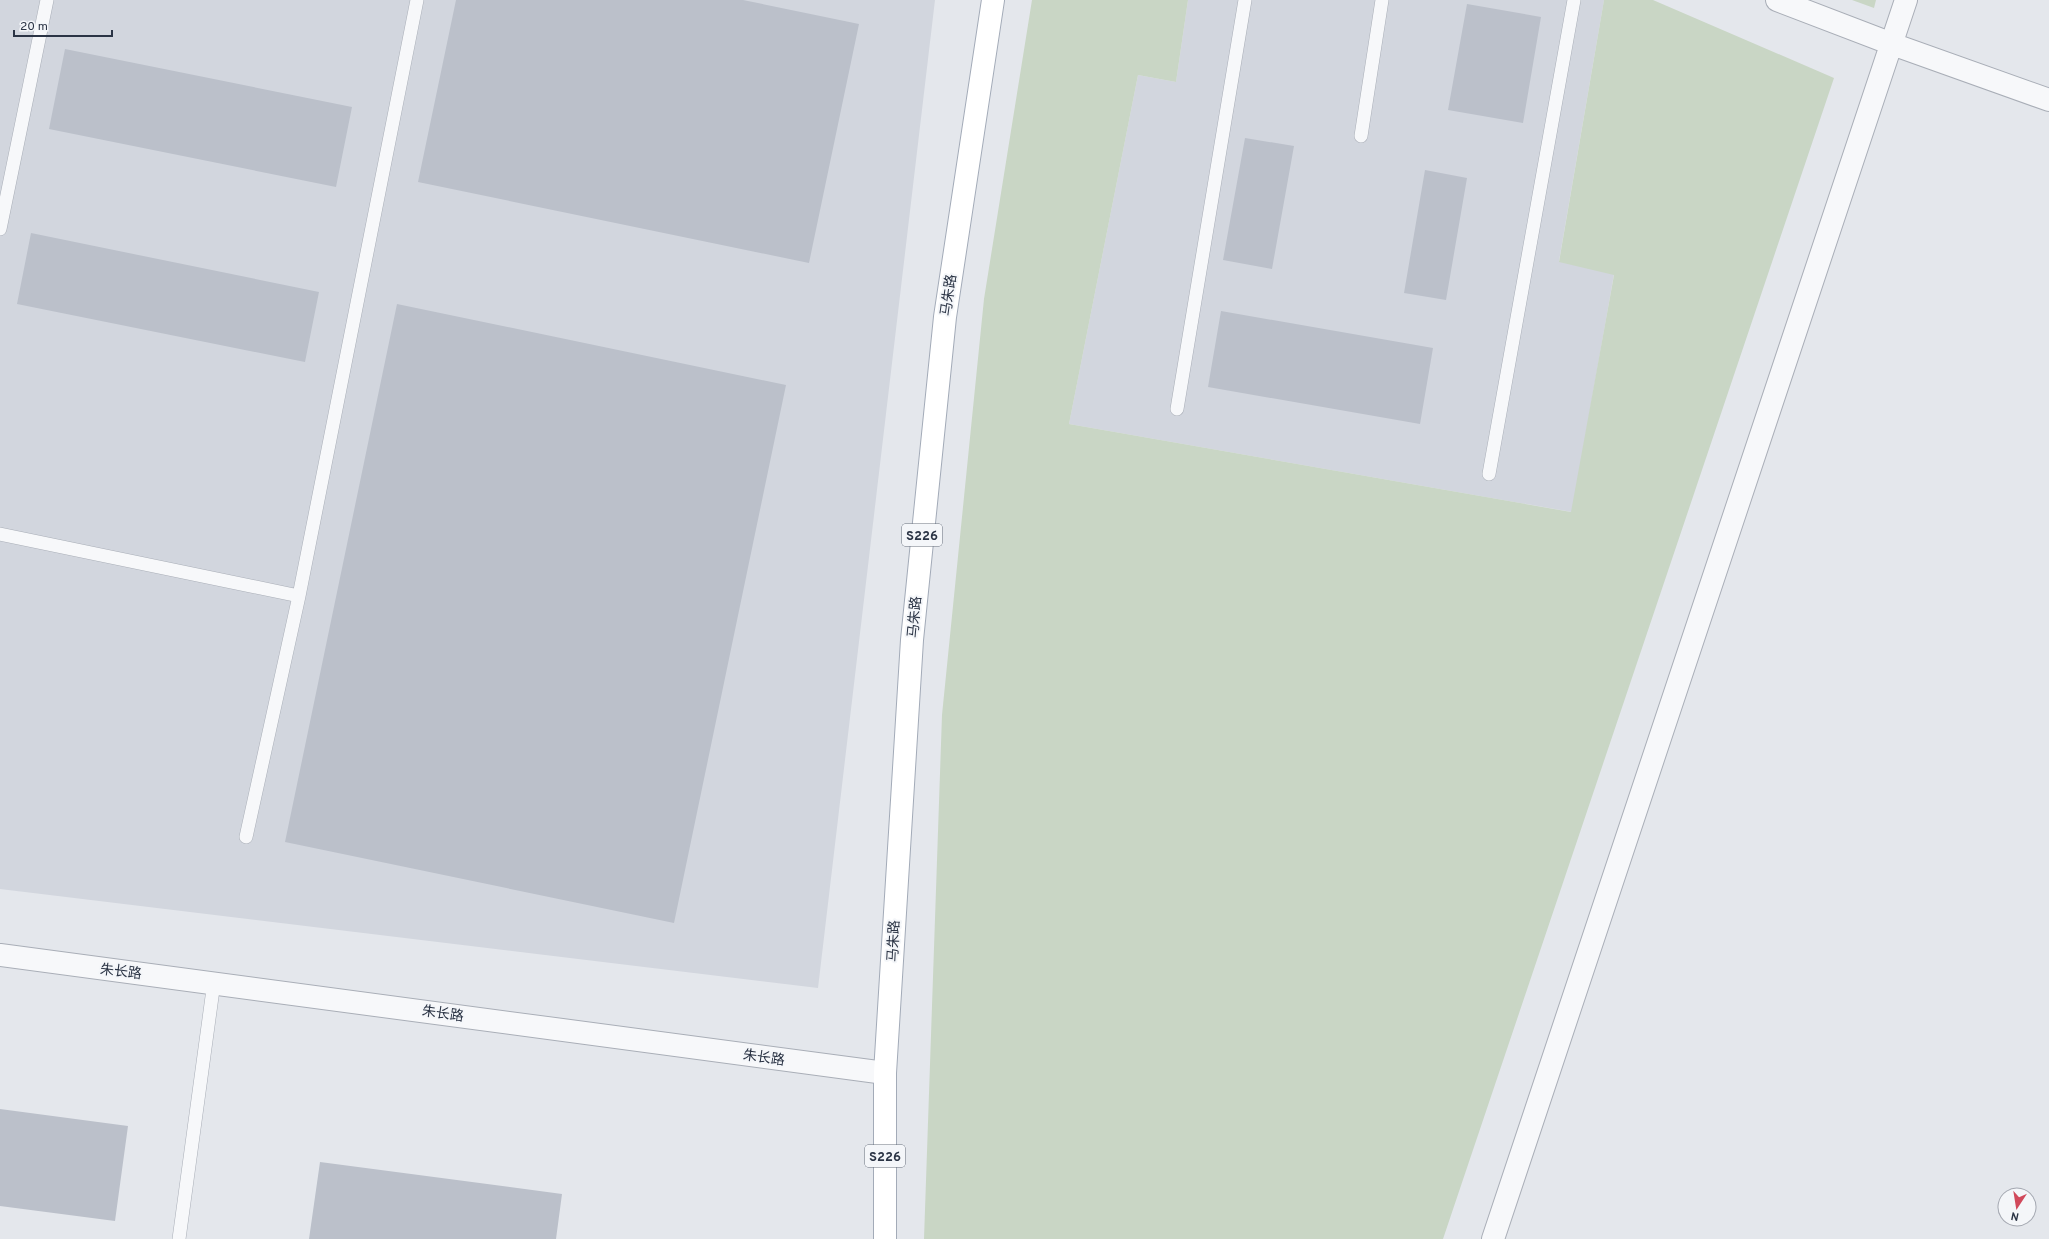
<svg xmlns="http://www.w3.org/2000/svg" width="2049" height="1239" font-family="Overpass,'Noto Sans SC',sans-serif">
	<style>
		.built { fill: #d2d6de }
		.green { fill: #c9d6c5 }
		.building { fill: #bbc0ca }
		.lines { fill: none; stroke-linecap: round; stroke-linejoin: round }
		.lane-casing { stroke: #a9aeb7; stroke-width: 14 }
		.street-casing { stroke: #a9aeb7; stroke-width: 24 }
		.primary-casing { stroke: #a3abb8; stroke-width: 24 }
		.lane { stroke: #f7f8fa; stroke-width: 13 }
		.street { stroke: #f7f8fa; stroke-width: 22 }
		.primary { stroke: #fff; stroke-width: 22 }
		.labels { text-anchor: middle; stroke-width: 4; stroke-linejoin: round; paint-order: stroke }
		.shield { fill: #f4f6f9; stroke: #676e7b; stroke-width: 1 }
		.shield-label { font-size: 13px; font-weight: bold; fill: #2b3445 }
		.street-label { font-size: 14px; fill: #2b3445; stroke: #f4f6f9 }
	</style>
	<rect width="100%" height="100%" fill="#e4e7ec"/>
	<path class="built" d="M 0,0 L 935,0 L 818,988 L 0,889 Z
		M 1188,0 L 1604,0 L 1559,261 L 1614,274 L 1572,512 L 1069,424 L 1138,75 L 1176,82 Z"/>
	<path class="green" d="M 1032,0 L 1188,0 L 1176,82 L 1138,75 L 1069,424 L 1571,512 L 1614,275 L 1559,262 L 1604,0 L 1653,0 L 1834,78 L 1443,1239 L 924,1239 L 942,715 L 984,299 Z
		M 1852,0 L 1876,0 L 1874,8 Z"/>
	<path class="building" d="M 456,0 L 743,0 L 859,24 L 809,263 L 418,182 Z
		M 1467,4 L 1541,17 L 1523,123 L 1448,110 Z
		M 65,49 L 352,107 L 336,187 L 49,129 Z
		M 1245,138 L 1294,146 L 1272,269 L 1223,260 Z
		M 1425,170 L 1467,178 L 1446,300 L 1404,293 Z
		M 31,233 L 319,292 L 305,362 L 17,304 Z
		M 397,304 L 786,385 L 674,923 L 285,842 Z
		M 1221,311 L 1433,348 L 1420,424 L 1208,387 Z
		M 0,1109 L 128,1126 L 115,1221 L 0,1206 Z
		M 320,1162 L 562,1194 L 556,1239 L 309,1239 Z"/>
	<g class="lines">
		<defs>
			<path id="lane" d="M 1361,136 L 1382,0
				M 0,229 L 47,0
				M 1177,409 L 1245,0
				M 1489,474 L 1574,0
				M 0,534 L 299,596
				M 246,837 L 299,596 L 417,0
				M 179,1239 L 214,982"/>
			<path id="street" d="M 1777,0 L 1892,44 L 2049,100
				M 0,955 L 885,1073
				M 1493,1239 L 1906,0"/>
			<path id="primary" d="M 885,1239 L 885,1073 L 912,640 L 945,317 L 993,0"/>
		</defs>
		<use href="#lane" class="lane-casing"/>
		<use href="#street" class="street-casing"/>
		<use href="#primary" class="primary-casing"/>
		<use href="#lane" class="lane"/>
		<use href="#street" class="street"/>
		<use href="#primary" class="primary"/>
	</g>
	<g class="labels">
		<g class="shield">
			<rect x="902" y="524" width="40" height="22" rx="3"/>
			<rect x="865" y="1145" width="40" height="22" rx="3"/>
		</g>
		<g class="shield-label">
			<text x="922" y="540">S226</text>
			<text x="885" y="1161">S226</text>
		</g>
		<g class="street-label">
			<text transform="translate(948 295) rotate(-82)" y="5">马朱路</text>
			<text transform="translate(914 617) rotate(-85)" y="5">马朱路</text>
			<text transform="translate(893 941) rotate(-87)" y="5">马朱路</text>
			<text transform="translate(121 971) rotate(7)" y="5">朱长路</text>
			<text transform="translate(443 1013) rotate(8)" y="5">朱长路</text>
			<text transform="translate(764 1057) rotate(8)" y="5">朱长路</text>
		</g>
	</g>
	<g transform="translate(2017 1207) rotate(192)"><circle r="19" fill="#f4f6f9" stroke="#a4a8b1"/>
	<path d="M0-3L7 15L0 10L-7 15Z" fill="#d1495b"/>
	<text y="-6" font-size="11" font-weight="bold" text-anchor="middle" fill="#2b3445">N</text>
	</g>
	<path d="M14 30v6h98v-6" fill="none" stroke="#2b3445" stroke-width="2"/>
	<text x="20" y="30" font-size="12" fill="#2b3445" stroke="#f4f6f9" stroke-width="3" paint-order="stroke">20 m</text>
</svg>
